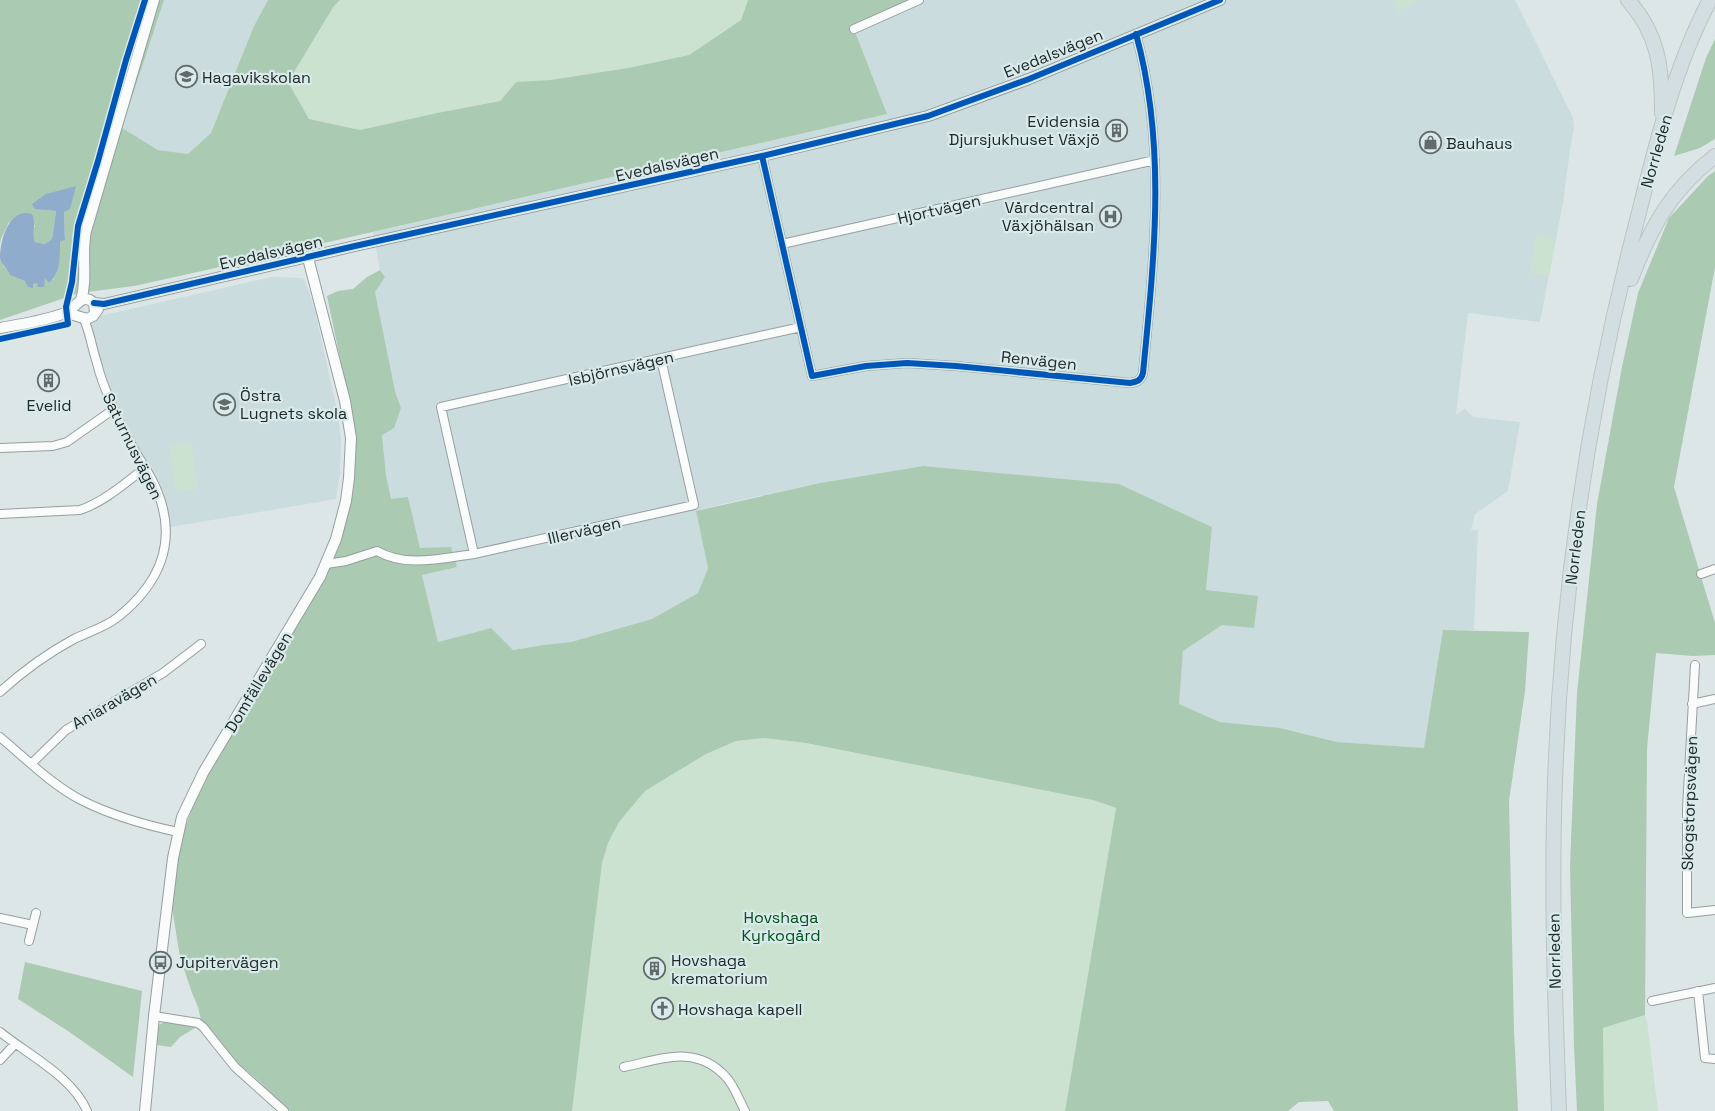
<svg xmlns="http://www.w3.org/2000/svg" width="1715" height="1111" font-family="'Space Grotesk',sans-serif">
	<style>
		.built { fill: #cadcdd }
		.green { fill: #cbe2d1 }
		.forest { fill: #abcab2 }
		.water { fill: #90accd }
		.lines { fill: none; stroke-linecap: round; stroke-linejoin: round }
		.minor-casing { stroke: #979e9e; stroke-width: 10 }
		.tertiary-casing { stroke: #979e9e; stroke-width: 12 }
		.trunk-casing { stroke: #bec3c3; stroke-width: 16 }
		.minor { stroke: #fafbfb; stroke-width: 8 }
		.tertiary { stroke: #fafbfb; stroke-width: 10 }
		.trunk { stroke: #d2dee2; stroke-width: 14 }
		.cycleway-casing { stroke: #d9eaeb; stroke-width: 9 }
		.cycleway { stroke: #0057b8; stroke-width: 6 }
		.labels { text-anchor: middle; stroke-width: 4.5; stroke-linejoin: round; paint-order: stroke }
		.street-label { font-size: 16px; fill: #212828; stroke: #d9eaeb }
		.poi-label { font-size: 16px; fill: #212828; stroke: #d9eaeb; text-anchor: start }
		.park-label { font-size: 16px; fill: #02511a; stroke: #d9eaeb }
	</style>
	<rect width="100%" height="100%" fill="#dde6e7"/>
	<path class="built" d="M 164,0 L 268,0 L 254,26 L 211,133 L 188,154 L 158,150 L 122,128 Z
		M 919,0 L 1515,0 L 1573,118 L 1574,128 L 1570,150 L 1563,203 L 1540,322 L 1468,313 L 1456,415 L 1465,409 L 1473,417 L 1520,422 L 1508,491 L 1475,514 L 1471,530 L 1478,530 L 1474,630 L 1443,631 L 1425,748 L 1337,742 L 1280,728 L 1220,722 L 1179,704 L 1183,651 L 1222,625 L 1206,590 L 1212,527 L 1119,484 L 923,466 L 820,483 L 727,503 L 696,511 L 708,568 L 698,593 L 652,619 L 571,642 L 543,645 L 513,650 L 491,628 L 438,642 L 422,574 L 456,567 L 420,549 L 408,497 L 391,500 L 386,475 L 382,435 L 401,408 L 395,391 L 375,292 L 385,277 L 380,270 L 373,232 L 887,114 L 854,29 Z
		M 271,277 L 303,278 L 308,289 L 315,311 L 338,415 L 341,440 L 340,473 L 336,499 L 165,528 L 162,507 L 114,409 L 87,319 Z"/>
	<path class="green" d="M 340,0 L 748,0 L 741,20 L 689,55 L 628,68 L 550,80 L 516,82 L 500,101 L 437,113 L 360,130 L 309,119 L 288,82 L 334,6 Z
		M 1394,0 L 1419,0 L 1397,12 Z
		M 1536,235 L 1555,238 L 1549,276 L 1530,273 Z
		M 191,442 L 198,489 L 176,492 L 169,446 Z
		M 764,738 L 806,743 L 1093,800 L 1116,808 L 1065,1111 L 572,1111 L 602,863 L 608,843 L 619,822 L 645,791 L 706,754 L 736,741 Z
		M 1645,1015 L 1647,1021 L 1658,1111 L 1604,1111 L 1603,1028 Z"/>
	<path class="forest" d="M 0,0 L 164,0 L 122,128 L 158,150 L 188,154 L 211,133 L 254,26 L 268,0 L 340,0 L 334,6 L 288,82 L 309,119 L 360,130 L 437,113 L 500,101 L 516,82 L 550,80 L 628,68 L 689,55 L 741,20 L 748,0 L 919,0 L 854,29 L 887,114 L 202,271 L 134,286 L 79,293 L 0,320 L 0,258 L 4,267 L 10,272 L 11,275 L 33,284 L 46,277 L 53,280 C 60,267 60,255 60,240 L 65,240 L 64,211 L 35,209 L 56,211 L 52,239 L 45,244 L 35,242 L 32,235 L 35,225 L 9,222 L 1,239 L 0,244 Z
		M 1715,39 L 1715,139 L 1700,148 L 1674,156 L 1706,58 Z
		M 1715,171 L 1715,267 L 1674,487 L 1715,623 L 1715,655 L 1693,656 L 1656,653 L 1647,749 L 1645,1015 L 1603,1028 L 1604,1111 L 1577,1111 L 1574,1046 L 1570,866 L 1577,693 L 1597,504 L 1622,367 L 1638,293 L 1669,218 L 1708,176 Z
		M 380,270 L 385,277 L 375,292 L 395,391 L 401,408 L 394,428 L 382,435 L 386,475 L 391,499 L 408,497 L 420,548 L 451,547 L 457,567 L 422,575 L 438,642 L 491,628 L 513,650 L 543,645 L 571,642 L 652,619 L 698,593 L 708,568 L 696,511 L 820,483 L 923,466 L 1119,484 L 1212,527 L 1206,590 L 1258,596 L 1254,628 L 1222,625 L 1183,651 L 1179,704 L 1220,722 L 1280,728 L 1337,742 L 1424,748 L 1443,630 L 1529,632 L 1525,691 L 1509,801 L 1514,1030 L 1518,1111 L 1334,1111 L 1328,1101 L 1299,1102 L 1288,1111 L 1065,1111 L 1116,808 L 1093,800 L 806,743 L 764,738 L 736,741 L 706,754 L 645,791 L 619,822 L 608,843 L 602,863 L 572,1111 L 290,1111 L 259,1081 L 236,1062 L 210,1029 L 201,1020 L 198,1007 L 192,993 L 180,957 L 172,908 L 176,863 L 181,840 L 196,797 L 206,776 L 324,580 L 334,557 L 345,525 L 350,501 L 349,401 L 327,296 L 338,291 L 353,289 L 367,277 Z
		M 25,962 L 142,991 L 133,1077 L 71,1033 L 18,999 Z
		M 167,1021 L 194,1026 L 195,1028 L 180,1037 L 171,1047 L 156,1045 L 158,1025 Z"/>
	<path class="water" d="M 76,186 L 70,209 L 64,212 L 65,240 L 60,241 C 60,256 61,273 49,283 L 45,278 L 44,287 L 38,287 L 37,283 L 33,284 L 33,288 L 28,287 L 25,281 L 10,275 C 8,269 2,266 0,258 C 0,240 9,207 32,214 C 37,224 31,232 35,242 L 45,244 L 52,239 L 56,211 L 35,209 L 32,204 L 46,194 Z"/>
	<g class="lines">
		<defs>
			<path id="minor" d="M 854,29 L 919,0
				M 762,156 L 812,376 L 866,366 L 907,363 L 956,366 L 1130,383 C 1136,382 1141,381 1143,373 C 1154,260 1167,146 1136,34
				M 782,244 L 1155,160
				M 661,359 L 694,505 L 474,554 L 441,407 L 801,327
				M 0,448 L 53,446 L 67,442 L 114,409
				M 0,514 L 80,510 C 104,502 125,483 145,468
				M 326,564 L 346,561 L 377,551 C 406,568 443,558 474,554
				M 1701,574 L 1715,569
				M 1695,665 L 1687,809 L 1687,913 L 1715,910
				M 0,692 C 22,672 48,653 74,639 C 88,632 106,627 118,617 C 158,585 178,544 158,493 C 153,479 144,466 136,453 C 127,437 118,420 111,402 C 105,389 100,376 97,363 C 92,348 90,333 84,319
				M 1692,704 L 1715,699
				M 0,737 C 25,758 53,786 83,801 C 113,816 145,825 178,832
				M 32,763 L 66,730 L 163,673 L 201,644
				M 0,918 L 33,925 L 29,941
				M 33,925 L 36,913
				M 1698,991 L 1705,1058 L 1715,1059
				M 1652,1001 L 1715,988
				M 154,1016 L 198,1023 L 203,1027 L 235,1067 L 284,1111
				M 0,1032 C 27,1054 73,1077 87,1111
				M 0,1060 L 15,1044
				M 624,1067 C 662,1059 696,1044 726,1077 C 734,1085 739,1100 745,1111"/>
			<path id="tertiary" d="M 81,300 C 88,279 81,254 86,231 L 154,0
				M 94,303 L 104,304 L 355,246 L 762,156 L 928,116 L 1029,79 L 1220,0
				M 67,313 L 87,319 L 93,316 L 98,309
				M 0,328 C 21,324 45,321 65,313 C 76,310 80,291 94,303 L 95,313
				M 145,1111 L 154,1016 L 173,858 L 182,817 L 203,773 L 320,577 L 336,539 L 346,501 L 349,478 L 351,438 L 345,401 L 308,258"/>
			<path id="trunk" d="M 1628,0 C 1659,35 1662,68 1662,113
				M 1631,279 C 1651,227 1670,191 1715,156
				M 1559,1111 C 1555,1001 1551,891 1555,782 C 1561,596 1588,411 1634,232 C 1654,154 1672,71 1710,0"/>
		</defs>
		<use href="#minor" class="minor-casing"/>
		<use href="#tertiary" class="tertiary-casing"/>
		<use href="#trunk" class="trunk-casing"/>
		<use href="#minor" class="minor"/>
		<use href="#tertiary" class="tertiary"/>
		<use href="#trunk" class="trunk"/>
		<defs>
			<path id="cycleway" d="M 762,156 L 812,376 L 866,366 L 907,363 L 956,366 L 1130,383 C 1136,382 1141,381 1143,373 C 1154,260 1167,146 1136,34
				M 94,303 L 104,304 L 355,246 L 762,156 L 928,116 L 1029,79 L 1220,0
				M 0,339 L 68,324 L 66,307 L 72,282 L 78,226 L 98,161 L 126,60 L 145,0"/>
		</defs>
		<use href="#cycleway" class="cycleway-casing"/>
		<use href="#cycleway" class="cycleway"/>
	</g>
	<defs>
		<symbol id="school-ring" viewBox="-11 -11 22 22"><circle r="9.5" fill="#d9eaeb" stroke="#636a6b" stroke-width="1.5"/><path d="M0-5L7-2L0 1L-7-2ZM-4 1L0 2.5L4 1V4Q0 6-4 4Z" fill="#636a6b"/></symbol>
		<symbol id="building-ring" viewBox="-11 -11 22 22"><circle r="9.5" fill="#d9eaeb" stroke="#636a6b" stroke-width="1.5"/><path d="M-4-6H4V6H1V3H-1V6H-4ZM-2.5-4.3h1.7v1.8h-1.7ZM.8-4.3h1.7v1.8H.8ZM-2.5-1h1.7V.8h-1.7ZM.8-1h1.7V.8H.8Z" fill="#636a6b"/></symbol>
		<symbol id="shop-ring" viewBox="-11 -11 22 22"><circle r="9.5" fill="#d9eaeb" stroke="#636a6b" stroke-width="1.5"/><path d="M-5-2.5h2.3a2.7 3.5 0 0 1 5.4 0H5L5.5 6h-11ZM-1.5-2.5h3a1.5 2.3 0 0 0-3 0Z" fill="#636a6b"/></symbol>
		<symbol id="hospital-ring" viewBox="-11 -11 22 22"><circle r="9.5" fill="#d9eaeb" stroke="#636a6b" stroke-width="1.5"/><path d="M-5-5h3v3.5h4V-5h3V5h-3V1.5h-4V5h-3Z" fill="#636a6b"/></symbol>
		<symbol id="bus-ring" viewBox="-11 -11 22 22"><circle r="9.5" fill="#d9eaeb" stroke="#636a6b" stroke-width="1.5"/><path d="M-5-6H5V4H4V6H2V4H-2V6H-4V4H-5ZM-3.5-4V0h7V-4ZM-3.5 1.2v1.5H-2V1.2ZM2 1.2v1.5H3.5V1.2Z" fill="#636a6b"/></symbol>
		<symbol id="church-ring" viewBox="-11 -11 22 22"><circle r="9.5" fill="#d9eaeb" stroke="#636a6b" stroke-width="1.5"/><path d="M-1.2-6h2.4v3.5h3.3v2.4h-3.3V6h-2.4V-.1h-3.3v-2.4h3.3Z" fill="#636a6b"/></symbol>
	</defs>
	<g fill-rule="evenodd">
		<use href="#school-ring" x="174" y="64" width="25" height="25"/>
		<use href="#building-ring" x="1104" y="118" width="25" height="25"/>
		<use href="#shop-ring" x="1418" y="130" width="25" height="25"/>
		<use href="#hospital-ring" x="1098" y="204" width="25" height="25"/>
		<use href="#building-ring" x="36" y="368" width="25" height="25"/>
		<use href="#school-ring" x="212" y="392" width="25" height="25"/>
		<use href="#bus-ring" x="148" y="950" width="25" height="25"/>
		<use href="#building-ring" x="642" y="956" width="25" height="25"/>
		<use href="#church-ring" x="650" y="996" width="25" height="25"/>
	</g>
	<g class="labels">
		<g class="street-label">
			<text transform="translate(1053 53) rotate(-22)" y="6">Evedalsvägen</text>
			<text transform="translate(1656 151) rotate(-74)" y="6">Norrleden</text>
			<text transform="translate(667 164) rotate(-13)" y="6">Evedalsvägen</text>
			<text transform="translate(939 209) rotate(-13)" y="6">Hjortvägen</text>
			<text transform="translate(271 252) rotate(-13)" y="6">Evedalsvägen</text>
			<text transform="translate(1039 360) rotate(6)" y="6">Renvägen</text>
			<text transform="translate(621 368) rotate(-13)" y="6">Isbjörnsvägen</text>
			<text transform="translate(133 446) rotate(64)" y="6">Saturnusvägen</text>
			<text transform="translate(584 530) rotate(-13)" y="6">Illervägen</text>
			<text transform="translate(1575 547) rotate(-83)" y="6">Norrleden</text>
			<text transform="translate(258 682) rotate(-59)" y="6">Domfällevägen</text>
			<text transform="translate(114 701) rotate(-30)" y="6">Aniaravägen</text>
			<text transform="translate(1689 803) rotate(-88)" y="6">Skogstorpsvägen</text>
			<text transform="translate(1554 951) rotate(-91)" y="6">Norrleden</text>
		</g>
		<g class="poi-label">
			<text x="202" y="83">Hagavikskolan</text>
			<text x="1100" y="127" text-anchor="end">Evidensia<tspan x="1100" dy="18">Djursjukhuset Växjö</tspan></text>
			<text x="1446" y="149">Bauhaus</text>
			<text x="1094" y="213" text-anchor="end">Vårdcentral<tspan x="1094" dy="18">Växjöhälsan</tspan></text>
			<text x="240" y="401">Östra<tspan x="240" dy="18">Lugnets skola</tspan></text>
			<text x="49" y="411" text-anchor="middle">Evelid</text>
			<text x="671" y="966">Hovshaga<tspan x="671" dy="18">krematorium</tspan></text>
			<text x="176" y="968">Jupitervägen</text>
			<text x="678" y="1015">Hovshaga kapell</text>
		</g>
		<g class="park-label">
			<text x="781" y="923">Hovshaga<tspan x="781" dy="18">Kyrkogård</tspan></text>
		</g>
	</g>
</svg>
